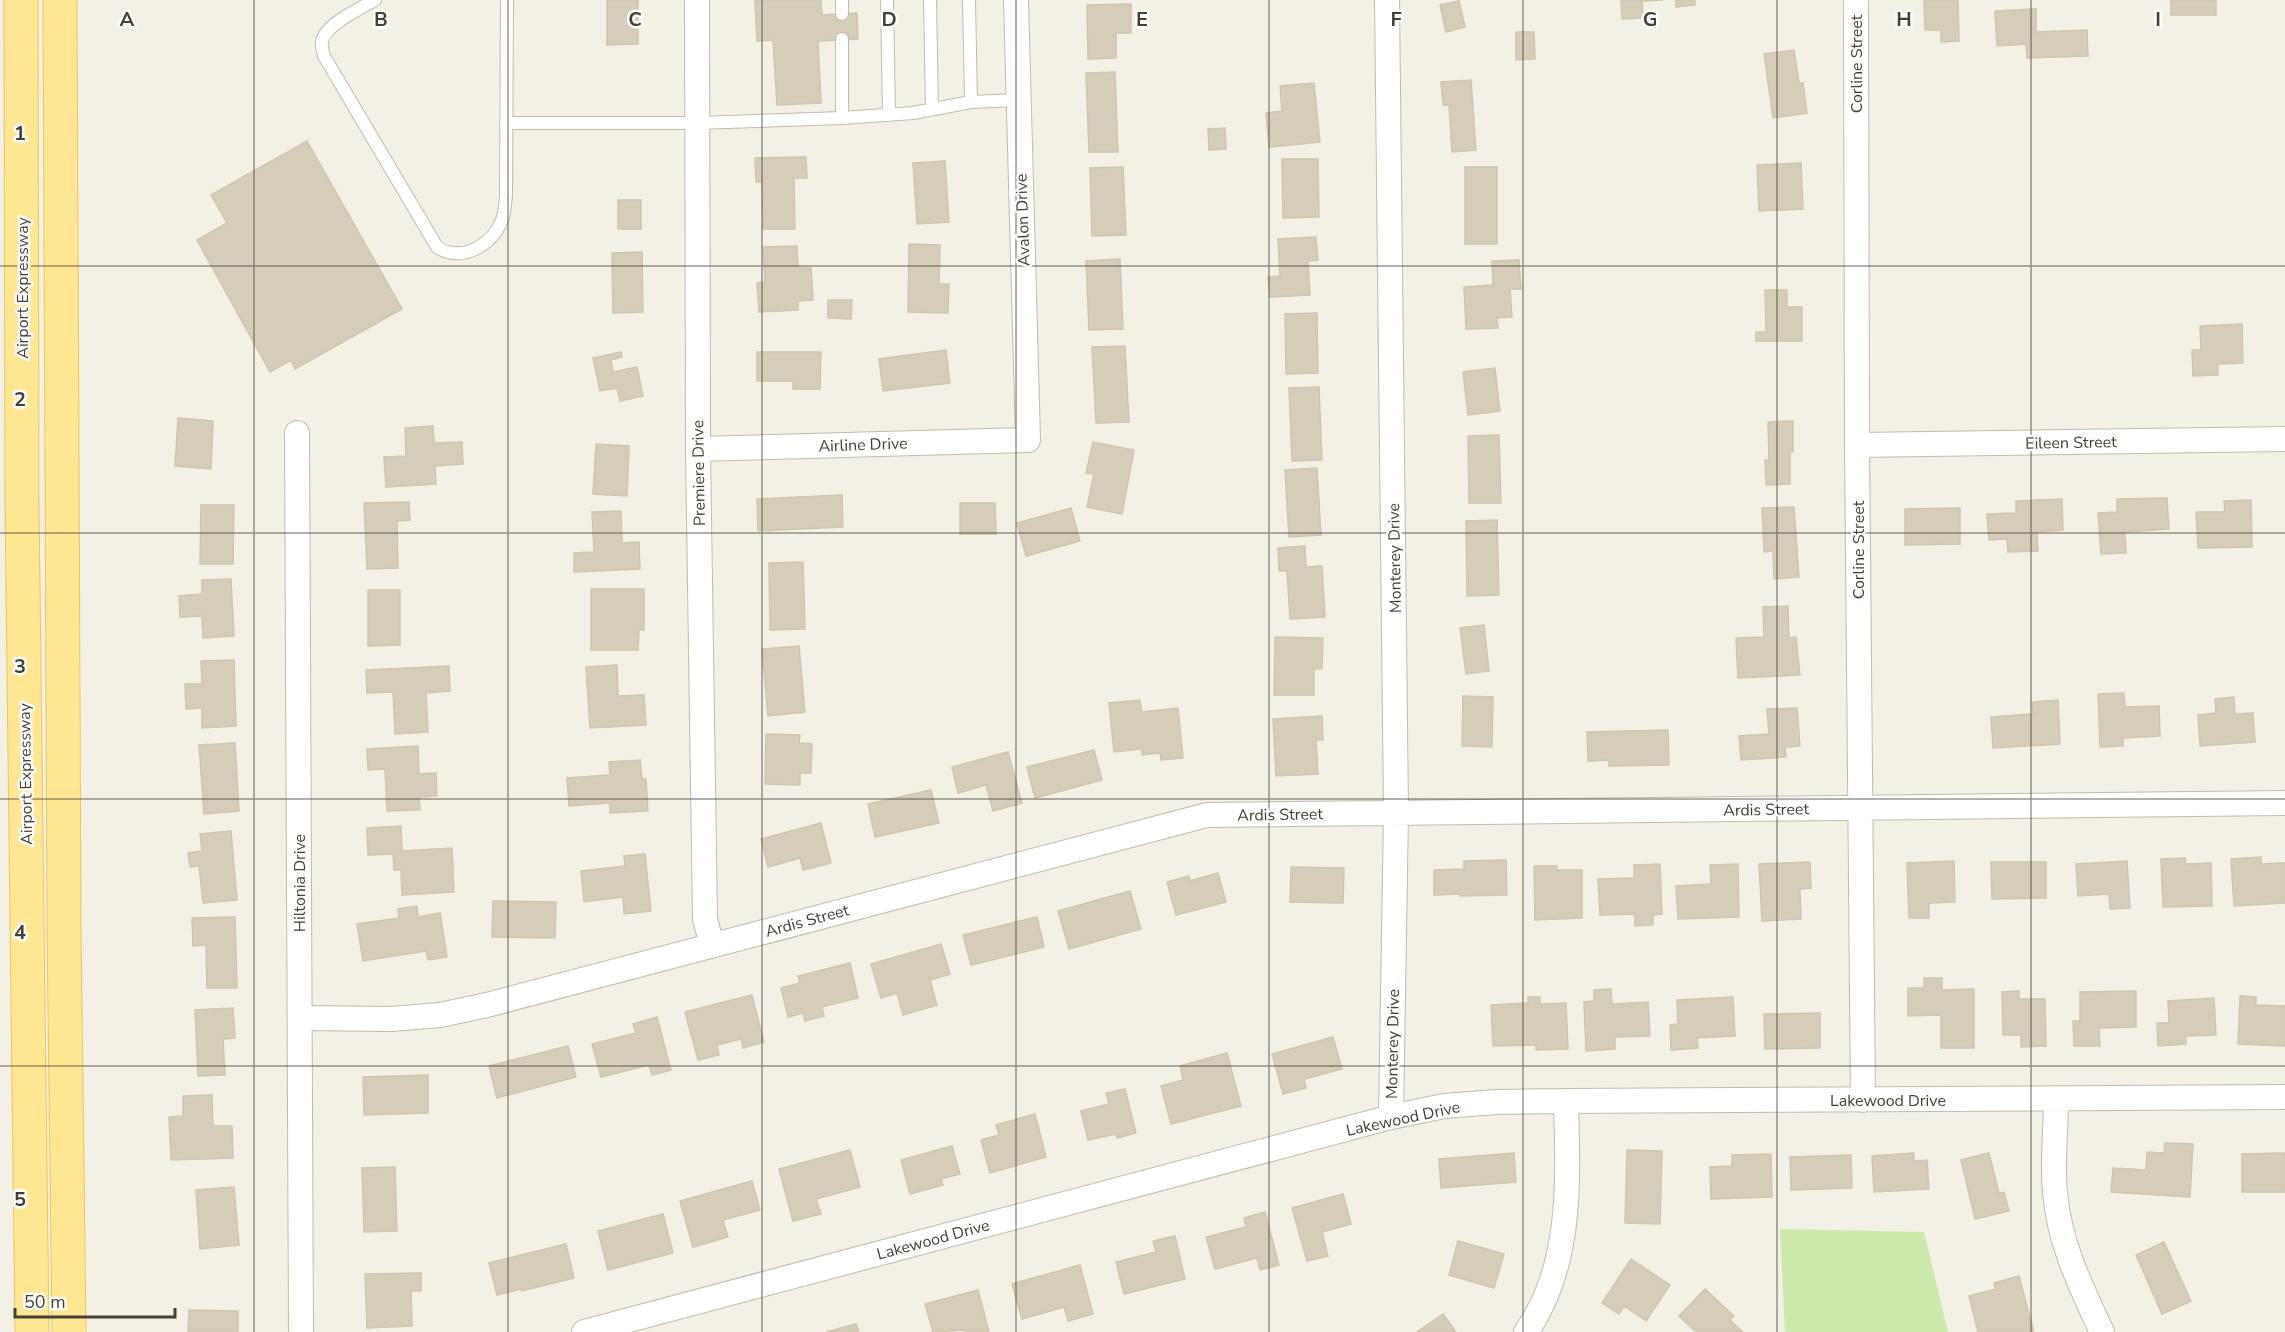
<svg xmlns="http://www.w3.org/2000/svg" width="2285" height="1332" font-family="'Nunito Sans',sans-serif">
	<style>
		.green { fill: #cbeaab }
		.building { fill: #d6ccba; stroke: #d1c5ad; stroke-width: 1.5 }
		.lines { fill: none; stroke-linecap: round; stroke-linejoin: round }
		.lane-casing { stroke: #c2bbaa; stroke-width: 14 }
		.street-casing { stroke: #c2bbaa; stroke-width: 26 }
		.primary-casing { stroke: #e9c65d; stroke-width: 35 }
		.lane { stroke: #fff; stroke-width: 12 }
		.street { stroke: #fff; stroke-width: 24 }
		.primary { stroke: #ffe692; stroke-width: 33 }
		.grid { fill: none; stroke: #464034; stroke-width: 1.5; stroke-opacity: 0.55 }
		.labels { text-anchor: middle; stroke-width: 5; stroke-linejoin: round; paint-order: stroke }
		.street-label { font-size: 16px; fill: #464034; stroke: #fff }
		.grid-label { font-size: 20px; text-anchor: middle; font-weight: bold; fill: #464034; stroke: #fff; stroke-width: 5; stroke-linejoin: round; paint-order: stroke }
	</style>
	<rect width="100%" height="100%" fill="#f3f0e5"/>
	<path class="green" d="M 1780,1229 L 1924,1232 L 1948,1332 L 1785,1332 Z"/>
	<path class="building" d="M 607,0 L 638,0 L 638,44 L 607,45 Z
		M 755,0 L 821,0 L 822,15 L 857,13 L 858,39 L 818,41 L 821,103 L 777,105 L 773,40 L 757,41 Z
		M 1621,0 L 1663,0 L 1642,1 L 1643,18 L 1622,19 Z
		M 1676,0 L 1695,0 L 1695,5 L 1676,7 Z
		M 1924,0 L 1958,0 L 1959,41 L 1941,42 L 1941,30 L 1925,30 Z
		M 2171,0 L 2216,0 L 2216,15 L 2171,15 Z
		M 1459,1 L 1465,27 L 1446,32 L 1440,5 Z
		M 1131,4 L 1131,33 L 1116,33 L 1116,58 L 1088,59 L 1087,5 Z
		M 2036,9 L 2036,32 L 2087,30 L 2088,56 L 2027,58 L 2026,44 L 1997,46 L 1995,11 Z
		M 1516,32 L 1534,32 L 1535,59 L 1516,60 Z
		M 1794,50 L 1799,83 L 1803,83 L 1807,113 L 1773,118 L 1764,54 Z
		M 1115,72 L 1118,152 L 1089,152 L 1086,73 Z
		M 1471,80 L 1476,150 L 1452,152 L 1449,105 L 1443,105 L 1441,82 Z
		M 1314,83 L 1320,142 L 1269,147 L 1266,113 L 1282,111 L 1280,86 Z
		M 1225,128 L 1226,149 L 1209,150 L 1208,129 Z
		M 307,141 L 402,309 L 295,369 L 291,360 L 270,372 L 197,240 L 227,223 L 211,195 Z
		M 806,157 L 807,178 L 794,178 L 795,229 L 763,229 L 762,182 L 756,182 L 755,158 Z
		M 1282,159 L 1318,159 L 1319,217 L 1283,218 Z
		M 945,161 L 949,222 L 917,224 L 913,163 Z
		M 1801,163 L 1803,209 L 1759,211 L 1757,165 Z
		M 1123,167 L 1126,235 L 1092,236 L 1090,168 Z
		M 1465,167 L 1497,167 L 1497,244 L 1465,244 Z
		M 618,200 L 641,200 L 641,229 L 618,229 Z
		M 1316,237 L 1318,260 L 1308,261 L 1310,295 L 1270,297 L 1268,277 L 1280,276 L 1278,239 Z
		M 909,244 L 940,245 L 939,284 L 949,284 L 948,313 L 908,312 Z
		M 797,246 L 798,268 L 811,268 L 813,300 L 798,301 L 798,310 L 759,312 L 757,283 L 765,282 L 763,247 Z
		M 642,252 L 643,312 L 613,313 L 612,253 Z
		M 1120,259 L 1123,329 L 1089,330 L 1086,261 Z
		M 1519,260 L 1521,289 L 1510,289 L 1512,317 L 1497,318 L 1498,328 L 1466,329 L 1464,287 L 1493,285 L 1492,261 Z
		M 1765,290 L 1787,290 L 1787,307 L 1802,307 L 1802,341 L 1756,341 L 1756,332 L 1766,332 Z
		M 828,300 L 852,300 L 851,319 L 828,318 Z
		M 1317,313 L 1318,373 L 1286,374 L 1285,314 Z
		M 2242,324 L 2243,363 L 2218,364 L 2218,375 L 2193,376 L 2192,350 L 2201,350 L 2200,326 Z
		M 1125,346 L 1129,422 L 1096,423 L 1092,347 Z
		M 946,350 L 950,383 L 883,391 L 879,359 Z
		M 621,352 L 622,357 L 611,360 L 613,372 L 637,367 L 643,396 L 620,401 L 617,388 L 600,391 L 593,358 Z
		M 757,352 L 821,352 L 820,389 L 793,389 L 793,381 L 757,381 Z
		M 1495,368 L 1500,411 L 1468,415 L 1463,372 Z
		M 1319,387 L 1322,460 L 1292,461 L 1289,388 Z
		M 178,418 L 213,421 L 211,469 L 175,466 Z
		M 1793,421 L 1793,452 L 1790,452 L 1790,484 L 1766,485 L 1765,460 L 1769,460 L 1768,422 Z
		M 433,426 L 434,443 L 462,442 L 463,464 L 435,466 L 436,484 L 386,487 L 384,457 L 406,456 L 405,428 Z
		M 1499,435 L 1501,503 L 1469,503 L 1468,436 Z
		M 1093,442 L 1134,450 L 1122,514 L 1087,507 L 1094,474 L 1086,473 Z
		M 596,444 L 629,446 L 627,496 L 593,494 Z
		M 1317,468 L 1321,535 L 1289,537 L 1285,470 Z
		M 842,495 L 843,527 L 758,531 L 757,499 Z
		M 2167,498 L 2169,529 L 2125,532 L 2126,553 L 2101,554 L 2098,513 L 2117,512 L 2117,499 Z
		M 2062,499 L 2063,530 L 2037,532 L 2038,551 L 2008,552 L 2007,539 L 1989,540 L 1987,514 L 2016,513 L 2016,501 Z
		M 2251,500 L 2252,547 L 2198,548 L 2196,512 L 2225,512 L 2224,501 Z
		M 409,502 L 410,520 L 397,521 L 398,568 L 367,569 L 364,503 Z
		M 960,503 L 995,503 L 996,534 L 960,534 Z
		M 201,505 L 234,505 L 233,564 L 200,564 Z
		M 1794,507 L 1799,577 L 1774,579 L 1773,551 L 1764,552 L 1762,508 Z
		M 1071,508 L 1080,541 L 1026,556 L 1017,523 Z
		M 1960,508 L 1960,544 L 1905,545 L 1905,509 Z
		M 621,511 L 622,543 L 639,542 L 640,569 L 574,572 L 574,553 L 594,552 L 592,512 Z
		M 1497,520 L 1499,595 L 1467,596 L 1466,521 Z
		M 1305,546 L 1306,567 L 1322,566 L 1325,617 L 1290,619 L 1287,571 L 1279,571 L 1278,548 Z
		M 803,562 L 805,629 L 770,630 L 769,563 Z
		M 231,579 L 234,636 L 203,638 L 202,616 L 180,617 L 179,596 L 202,594 L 202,580 Z
		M 591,589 L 644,589 L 644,630 L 639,630 L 638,650 L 591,650 Z
		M 368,590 L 400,590 L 400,645 L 368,646 Z
		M 1788,606 L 1789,638 L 1796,637 L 1800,675 L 1738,678 L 1736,638 L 1764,637 L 1763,607 Z
		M 1484,625 L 1489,671 L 1466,674 L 1460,628 Z
		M 1275,637 L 1323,638 L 1322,669 L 1314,669 L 1314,695 L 1274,695 Z
		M 799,646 L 805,712 L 768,716 L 762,649 Z
		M 234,660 L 236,726 L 202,728 L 202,708 L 186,709 L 185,684 L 202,684 L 201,661 Z
		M 617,665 L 618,696 L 644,695 L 646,725 L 590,728 L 586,667 Z
		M 449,666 L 450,691 L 426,693 L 428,732 L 395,734 L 393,692 L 367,693 L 366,670 Z
		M 2124,693 L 2125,707 L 2159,706 L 2160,736 L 2123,738 L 2123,746 L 2100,747 L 2098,694 Z
		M 1463,696 L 1493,697 L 1492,747 L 1462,746 Z
		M 2234,697 L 2235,714 L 2253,713 L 2255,742 L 2200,746 L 2198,715 L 2216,713 L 2215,699 Z
		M 1140,700 L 1142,712 L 1178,708 L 1183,758 L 1161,760 L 1160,753 L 1142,755 L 1141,749 L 1114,752 L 1109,703 Z
		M 2058,700 L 2060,744 L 1993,748 L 1991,717 L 2033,714 L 2032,702 Z
		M 1797,708 L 1800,746 L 1785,747 L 1786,757 L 1741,760 L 1739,736 L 1769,734 L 1767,709 Z
		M 1322,716 L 1323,740 L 1316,740 L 1318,774 L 1276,776 L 1273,719 Z
		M 1668,730 L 1669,765 L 1609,766 L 1609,760 L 1588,761 L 1587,732 Z
		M 766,734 L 800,735 L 799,743 L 812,744 L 811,773 L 800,773 L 800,785 L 765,784 Z
		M 235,743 L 239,811 L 204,814 L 199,745 Z
		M 418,746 L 419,774 L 436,773 L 437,796 L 419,797 L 420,810 L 387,811 L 385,769 L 368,770 L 367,749 Z
		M 1094,750 L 1102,780 L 1035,798 L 1027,767 Z
		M 1008,752 L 1022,803 L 993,811 L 986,785 L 958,793 L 952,767 Z
		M 640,760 L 642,779 L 646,779 L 648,811 L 610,813 L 610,803 L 569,806 L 567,778 L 610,775 L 609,762 Z
		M 931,790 L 939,823 L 875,837 L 868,804 Z
		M 821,823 L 831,863 L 803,870 L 800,858 L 768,867 L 761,839 Z
		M 401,826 L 402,851 L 452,848 L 454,892 L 402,895 L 401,870 L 394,870 L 393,854 L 368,855 L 367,828 Z
		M 231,831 L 237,900 L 203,903 L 199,866 L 190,867 L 188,853 L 202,851 L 200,834 Z
		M 645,854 L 651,911 L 624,914 L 623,897 L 584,902 L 581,871 L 625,866 L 624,856 Z
		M 2261,857 L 2261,864 L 2285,863 L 2285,903 L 2234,906 L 2231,859 Z
		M 2185,858 L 2186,864 L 2211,863 L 2212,906 L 2163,907 L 2161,859 Z
		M 1506,860 L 1507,895 L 1460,896 L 1460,894 L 1434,895 L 1434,870 L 1464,869 L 1464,861 Z
		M 1954,861 L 1955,902 L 1929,903 L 1929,918 L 1909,918 L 1907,863 Z
		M 2127,861 L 2130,908 L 2110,909 L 2109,894 L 2078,896 L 2076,864 Z
		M 1810,862 L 1811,888 L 1800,889 L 1801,919 L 1762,921 L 1759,864 Z
		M 1991,862 L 2046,862 L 2046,898 L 1992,899 Z
		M 1660,864 L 1662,914 L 1653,915 L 1653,925 L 1635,926 L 1635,914 L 1600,915 L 1598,879 L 1634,878 L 1634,865 Z
		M 1738,864 L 1739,917 L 1678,919 L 1676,886 L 1711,884 L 1710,865 Z
		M 1534,866 L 1557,866 L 1557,870 L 1582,870 L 1582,918 L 1535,920 Z
		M 1291,867 L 1344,868 L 1343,903 L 1290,902 Z
		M 1218,873 L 1226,902 L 1176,915 L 1167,882 L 1189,876 L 1190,881 Z
		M 1130,891 L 1141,929 L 1069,949 L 1058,911 Z
		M 493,901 L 556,902 L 555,938 L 492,937 Z
		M 417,906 L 418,917 L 440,913 L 447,957 L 428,960 L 426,951 L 363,961 L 357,924 L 399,918 L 398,909 Z
		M 235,917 L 237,988 L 207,988 L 206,945 L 193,946 L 192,918 Z
		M 1037,917 L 1044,947 L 971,965 L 963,935 Z
		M 941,944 L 950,974 L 930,980 L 937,1005 L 903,1015 L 897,993 L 881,998 L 871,964 Z
		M 850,963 L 858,998 L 822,1007 L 824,1016 L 805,1021 L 803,1013 L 788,1017 L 781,988 L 800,983 L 798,976 Z
		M 1924,978 L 1942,978 L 1942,990 L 1974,989 L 1974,1048 L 1941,1048 L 1941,1015 L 1908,1016 L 1908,988 L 1924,988 Z
		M 1611,989 L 1612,1004 L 1648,1002 L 1650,1036 L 1615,1037 L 1615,1049 L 1586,1051 L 1584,1002 L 1594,1001 L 1594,990 Z
		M 2019,991 L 2019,999 L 2045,999 L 2046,1046 L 2021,1047 L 2021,1035 L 2003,1035 L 2002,992 Z
		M 2136,991 L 2136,1027 L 2099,1028 L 2100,1046 L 2074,1046 L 2073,1021 L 2080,1021 L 2080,992 Z
		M 752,995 L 764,1042 L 743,1048 L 741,1039 L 717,1045 L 719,1055 L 698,1060 L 685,1012 Z
		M 2240,996 L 2256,997 L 2256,1005 L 2285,1006 L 2285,1046 L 2238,1044 Z
		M 1528,997 L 1540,997 L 1540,1004 L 1566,1003 L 1568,1049 L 1536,1050 L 1536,1045 L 1493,1046 L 1491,1005 L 1528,1003 Z
		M 1733,997 L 1735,1036 L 1697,1038 L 1698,1048 L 1671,1050 L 1670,1025 L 1678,1024 L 1677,1000 Z
		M 2214,998 L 2216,1035 L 2186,1036 L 2186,1044 L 2158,1046 L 2157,1023 L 2169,1023 L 2168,1001 Z
		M 233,1008 L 235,1038 L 223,1039 L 225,1075 L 198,1076 L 195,1010 Z
		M 1820,1013 L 1820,1048 L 1765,1049 L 1764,1014 Z
		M 657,1017 L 671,1070 L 652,1075 L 649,1065 L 601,1077 L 592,1044 L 636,1033 L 633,1024 Z
		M 1333,1037 L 1342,1069 L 1304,1079 L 1306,1088 L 1283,1094 L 1272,1054 Z
		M 568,1046 L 576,1077 L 497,1098 L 489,1066 Z
		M 1227,1053 L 1241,1106 L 1171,1124 L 1161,1086 L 1183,1080 L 1180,1066 Z
		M 428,1075 L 428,1113 L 364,1115 L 363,1077 Z
		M 1125,1089 L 1136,1133 L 1117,1138 L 1116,1134 L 1088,1140 L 1081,1111 L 1109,1104 L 1106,1093 Z
		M 212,1095 L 213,1126 L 232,1126 L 233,1158 L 171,1160 L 169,1117 L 183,1116 L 183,1096 Z
		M 1035,1114 L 1046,1157 L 990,1173 L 981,1140 L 999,1135 L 996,1125 Z
		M 2165,1143 L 2193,1144 L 2190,1197 L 2111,1192 L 2113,1168 L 2146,1170 L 2147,1152 L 2164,1153 Z
		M 952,1146 L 960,1174 L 941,1179 L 943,1185 L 910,1194 L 901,1160 Z
		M 850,1150 L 860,1187 L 816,1199 L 821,1214 L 793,1221 L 779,1169 Z
		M 1627,1150 L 1662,1151 L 1660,1224 L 1625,1223 Z
		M 1514,1153 L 1516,1182 L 1441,1188 L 1439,1159 Z
		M 1914,1153 L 1914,1161 L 1927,1160 L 1929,1189 L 1874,1192 L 1872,1156 Z
		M 1989,1153 L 1999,1193 L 2004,1192 L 2009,1211 L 1975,1219 L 1961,1160 Z
		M 2285,1153 L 2285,1192 L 2242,1192 L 2242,1154 Z
		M 1771,1154 L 1772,1197 L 1711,1199 L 1710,1167 L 1732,1166 L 1732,1155 Z
		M 1851,1155 L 1852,1188 L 1791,1190 L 1790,1157 Z
		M 395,1167 L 397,1231 L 364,1232 L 362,1168 Z
		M 752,1181 L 760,1210 L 723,1220 L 728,1237 L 693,1247 L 680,1201 Z
		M 234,1187 L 239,1245 L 200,1249 L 196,1190 Z
		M 1343,1194 L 1351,1224 L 1322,1232 L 1328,1256 L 1307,1261 L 1292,1208 Z
		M 1265,1212 L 1279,1265 L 1260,1270 L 1257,1258 L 1215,1269 L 1206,1237 L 1246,1227 L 1244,1218 Z
		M 663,1214 L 673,1253 L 608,1270 L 598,1231 Z
		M 1175,1236 L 1185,1279 L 1124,1294 L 1116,1262 L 1156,1252 L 1153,1241 Z
		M 1458,1241 L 1504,1254 L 1494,1288 L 1449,1275 Z
		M 2164,1242 L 2191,1301 L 2162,1314 L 2136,1255 Z
		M 566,1244 L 574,1278 L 522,1291 L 521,1289 L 497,1295 L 489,1263 Z
		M 1631,1259 L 1670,1285 L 1646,1321 L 1624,1306 L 1619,1314 L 1602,1303 Z
		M 1080,1265 L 1093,1314 L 1068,1321 L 1064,1307 L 1022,1319 L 1012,1284 Z
		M 421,1273 L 421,1291 L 411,1291 L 412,1326 L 367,1328 L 365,1274 Z
		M 2019,1276 L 2034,1332 L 1978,1332 L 1969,1296 L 1996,1289 L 1994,1283 Z
		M 1705,1289 L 1734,1316 L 1730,1320 L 1743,1332 L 1696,1332 L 1679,1316 Z
		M 978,1290 L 989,1332 L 965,1332 L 964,1330 L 933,1332 L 925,1304 Z
		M 189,1310 L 238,1311 L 238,1332 L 188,1332 Z
		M 1443,1314 L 1456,1332 L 1417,1332 Z
		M 856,1324 L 859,1332 L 826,1332 Z"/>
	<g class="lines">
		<defs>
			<path id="lane" d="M 375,0 C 361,8 324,25 322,42 C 321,46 323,52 324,56 L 437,247 C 461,263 492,246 502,220 C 505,213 505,203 506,196 L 507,0
				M 887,0 L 889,115
				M 930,0 L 932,109
				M 969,0 L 971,102
				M 842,14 L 842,0
				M 842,39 L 842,118
				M 506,123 L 697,123 L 842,118 L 913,113 L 971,102 L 1019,100"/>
			<path id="street" d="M 697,0 L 698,449 L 705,919 L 712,945
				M 1387,0 L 1396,812 L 1391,1117
				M 1856,0 L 1857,445 L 1863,1100
				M 297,433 L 301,1332
				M 1857,445 L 2285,439
				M 698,449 L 1028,440 L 1016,0
				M 300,1018 L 391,1019 L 440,1015 L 487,1005 L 1207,815 L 2285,803
				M 2056,1099 C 2056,1130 2052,1162 2055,1192 C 2059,1243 2081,1287 2102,1332
				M 584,1332 L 1391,1117 L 1444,1106 L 1496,1102 L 1566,1101 L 2285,1097
				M 1526,1332 C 1573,1266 1568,1178 1566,1101"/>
			<path id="primary" d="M 21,0 L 22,507 L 32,1332
				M 60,0 L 64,927 L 69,1332"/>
		</defs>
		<use href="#lane" class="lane-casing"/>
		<use href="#street" class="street-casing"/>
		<use href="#primary" class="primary-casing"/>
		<use href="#lane" class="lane"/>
		<use href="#street" class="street"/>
		<use href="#primary" class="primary"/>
	</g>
	<path class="grid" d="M 254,0 L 254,1332M 508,0 L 508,1332M 762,0 L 762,1332M 1016,0 L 1016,1332M 1269,0 L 1269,1332M 1523,0 L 1523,1332M 1777,0 L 1777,1332M 2031,0 L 2031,1332M 0,266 L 2285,266M 0,533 L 2285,533M 0,799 L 2285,799M 0,1066 L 2285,1066"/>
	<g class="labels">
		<g class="street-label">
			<text transform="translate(1856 64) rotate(-90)" y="6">Corline Street</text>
			<text transform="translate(1022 220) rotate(-92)" y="6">Avalon Drive</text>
			<text transform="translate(22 288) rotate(-90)" y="6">Airport Expressway</text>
			<text transform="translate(2071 442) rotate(-1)" y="6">Eileen Street</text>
			<text transform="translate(863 444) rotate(-2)" y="6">Airline Drive</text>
			<text transform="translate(698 473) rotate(-91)" y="6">Premiere Drive</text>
			<text transform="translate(1858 550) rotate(-90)" y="6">Corline Street</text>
			<text transform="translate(1394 558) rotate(-91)" y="6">Monterey Drive</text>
			<text transform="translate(25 774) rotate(-91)" y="6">Airport Expressway</text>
			<text transform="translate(1766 809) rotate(-1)" y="6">Ardis Street</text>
			<text transform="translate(1280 814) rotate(-1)" y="6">Ardis Street</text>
			<text transform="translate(299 883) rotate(-90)" y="6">Hiltonia Drive</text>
			<text transform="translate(807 920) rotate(-15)" y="6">Ardis Street</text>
			<text transform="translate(1392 1044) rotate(-89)" y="6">Monterey Drive</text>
			<text x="1888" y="1106">Lakewood Drive</text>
			<text transform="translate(1403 1118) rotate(-12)" y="6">Lakewood Drive</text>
			<text transform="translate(933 1239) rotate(-15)" y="6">Lakewood Drive</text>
		</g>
	</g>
	<g class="grid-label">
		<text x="127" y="26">A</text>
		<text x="381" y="26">B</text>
		<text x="635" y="26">C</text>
		<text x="889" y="26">D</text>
		<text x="1142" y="26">E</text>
		<text x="1396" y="26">F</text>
		<text x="1650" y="26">G</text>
		<text x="1904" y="26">H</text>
		<text x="2158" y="26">I</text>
		<text x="20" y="140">1</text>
		<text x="20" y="406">2</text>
		<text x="20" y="673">3</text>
		<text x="20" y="939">4</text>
		<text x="20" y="1206">5</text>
	</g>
	<path d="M15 1308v9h160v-9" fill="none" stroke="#464034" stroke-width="3"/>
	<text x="24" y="1308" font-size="18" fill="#464034" stroke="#ffffff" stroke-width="4.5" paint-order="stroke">50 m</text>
</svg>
